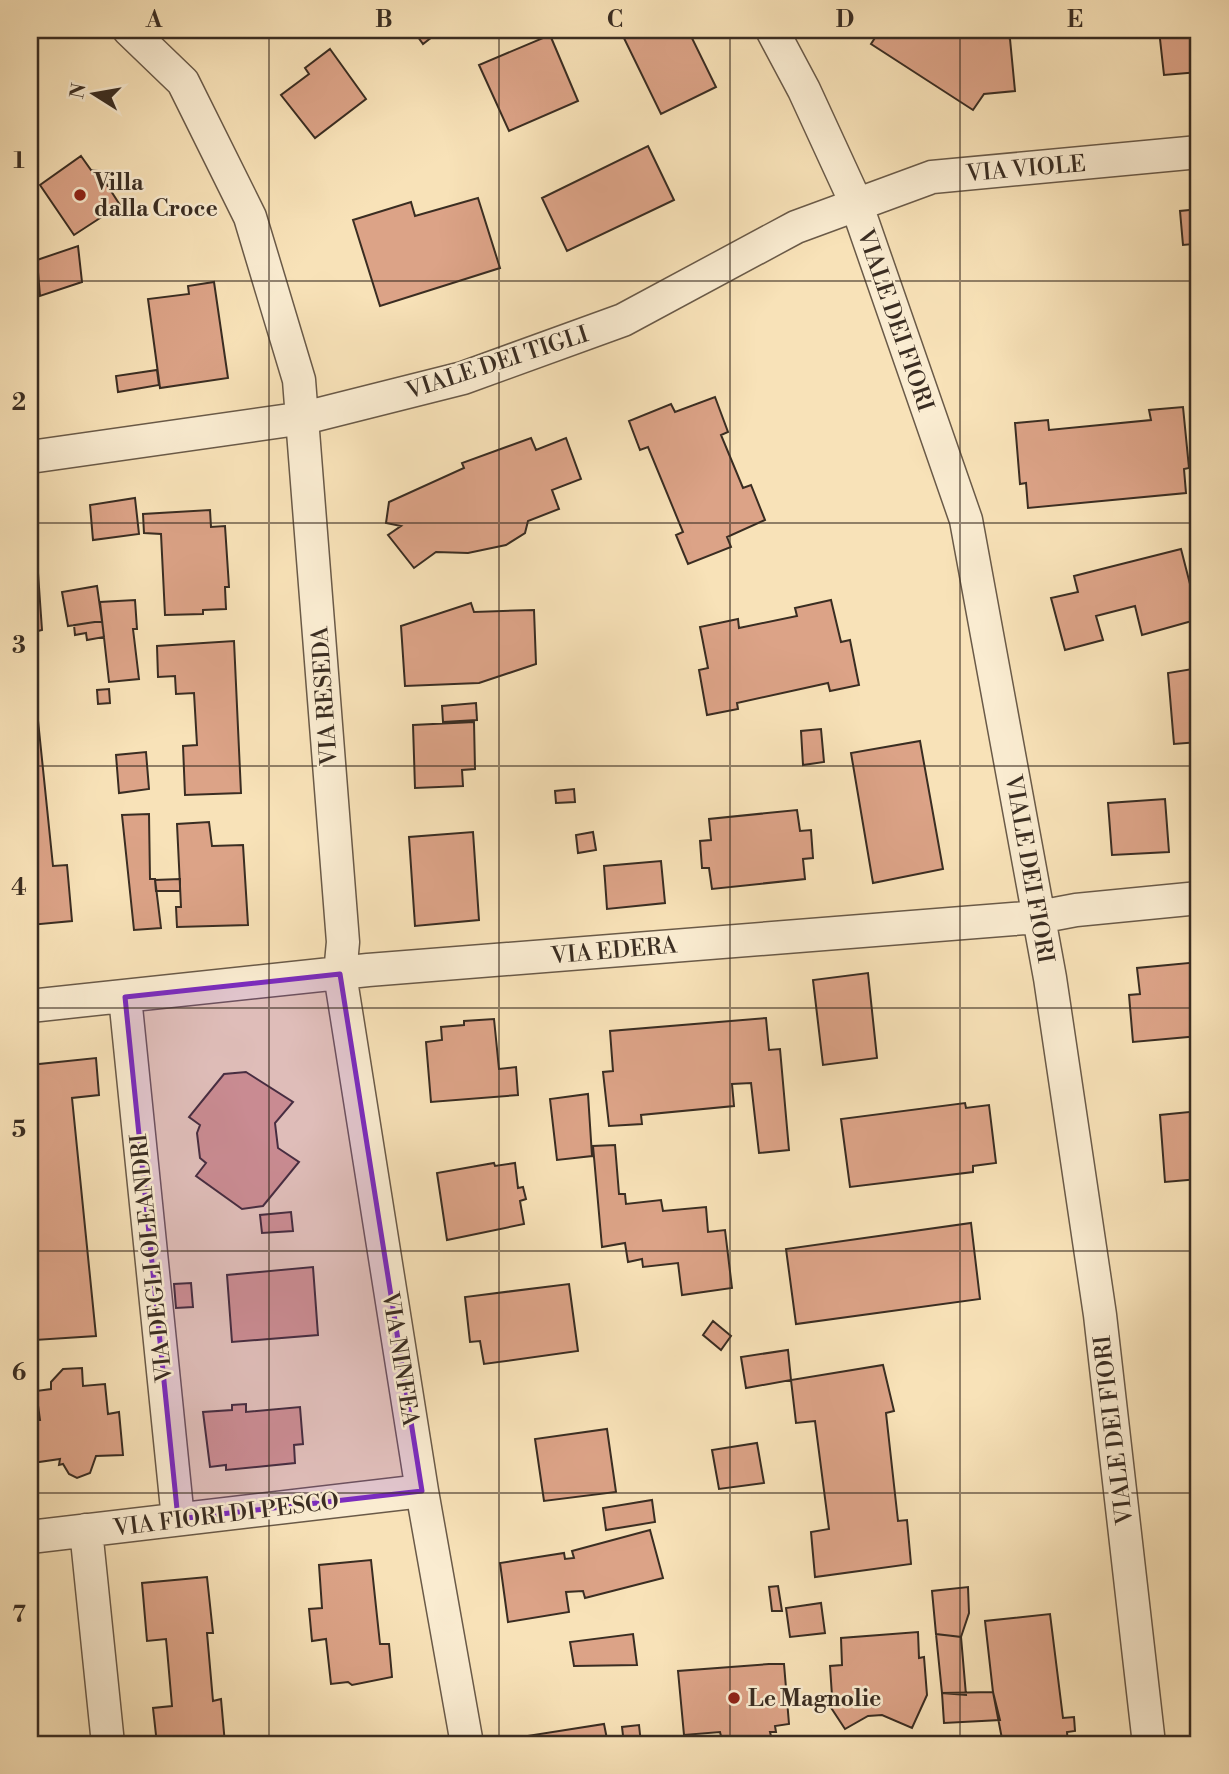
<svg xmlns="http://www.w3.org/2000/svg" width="1229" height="1774" font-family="'Libre Bodoni',serif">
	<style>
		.building { fill: #dca387; stroke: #3a2d22; stroke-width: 2 }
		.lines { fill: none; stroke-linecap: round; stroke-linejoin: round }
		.street-casing { stroke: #6a5a48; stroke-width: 35 }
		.street { stroke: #faecd1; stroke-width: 32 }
		.marked { fill: #7b2cbf; fill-opacity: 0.2; stroke: #7b2cbf; stroke-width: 5; stroke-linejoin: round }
		.grid { fill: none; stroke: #3a2d22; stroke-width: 2; stroke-opacity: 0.55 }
		.poi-dot { fill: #8f2418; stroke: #faecd1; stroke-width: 2.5 }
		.labels { text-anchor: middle; stroke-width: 5; stroke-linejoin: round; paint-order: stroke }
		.street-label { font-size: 23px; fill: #3a2d22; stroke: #faecd1 }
		.poi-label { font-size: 23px; font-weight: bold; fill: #3a2d22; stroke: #faecd1; text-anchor: start }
		.neatline { fill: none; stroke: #3a2d22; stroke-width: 2.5 }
		.grid-label { font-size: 23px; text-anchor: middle; font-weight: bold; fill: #3a2d22 }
	</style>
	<rect width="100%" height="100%" fill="#f8e2b8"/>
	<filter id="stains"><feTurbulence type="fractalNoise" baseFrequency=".00286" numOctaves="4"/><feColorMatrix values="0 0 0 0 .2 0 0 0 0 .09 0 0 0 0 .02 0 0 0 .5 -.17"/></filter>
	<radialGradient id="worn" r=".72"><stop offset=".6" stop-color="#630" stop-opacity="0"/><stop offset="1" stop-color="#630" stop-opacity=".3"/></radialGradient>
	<path class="building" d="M 413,30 L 441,30 L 423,44 Z
		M 620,30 L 688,30 L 716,87 L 661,114 Z
		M 880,30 L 996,30 L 1010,39 L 1015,91 L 984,94 L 973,110 L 871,44 Z
		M 1159,30 L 1199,30 L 1199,72 L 1164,75 Z
		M 550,35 L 578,101 L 509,131 L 479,65 Z
		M 330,49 L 366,99 L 315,138 L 281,95 L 309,74 L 305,68 Z
		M 648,146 L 674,200 L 567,251 L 542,198 Z
		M 81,156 L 91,170 L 98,171 L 120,205 L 74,235 L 40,185 Z
		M 478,198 L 500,268 L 380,306 L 353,220 L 411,202 L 415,216 Z
		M 1199,209 L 1199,302 L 1193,244 L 1183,245 L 1180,211 Z
		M 78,246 L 82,282 L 40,296 L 37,260 Z
		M 214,282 L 228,378 L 160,388 L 148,299 L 189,294 L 188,286 Z
		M 1199,345 L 1199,378 L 1196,379 L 1194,346 Z
		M 157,370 L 159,385 L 118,392 L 116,376 Z
		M 715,397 L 728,432 L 721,435 L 743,488 L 751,485 L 765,520 L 727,537 L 731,547 L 688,564 L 676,535 L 683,532 L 648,447 L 640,450 L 629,421 L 671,404 L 675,412 Z
		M 1183,407 L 1189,468 L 1184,469 L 1186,493 L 1028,508 L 1026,483 L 1020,484 L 1015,423 L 1048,420 L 1049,430 L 1151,420 L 1149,410 Z
		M 531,438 L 536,450 L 566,438 L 581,479 L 552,490 L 559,509 L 528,521 L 525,533 L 506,545 L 468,553 L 436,552 L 414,568 L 388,535 L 401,526 L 386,523 L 389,502 L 464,468 L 462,463 Z
		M 135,498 L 139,534 L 93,540 L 90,505 Z
		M 210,510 L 211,527 L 225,526 L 229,587 L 225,587 L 226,609 L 203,610 L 203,614 L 165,615 L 161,534 L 144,533 L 143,514 Z
		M 1181,549 L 1199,619 L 1142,635 L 1135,606 L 1096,616 L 1103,640 L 1065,650 L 1051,598 L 1078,592 L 1074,576 Z
		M 38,573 L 42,630 L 30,633 L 30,574 Z
		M 97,586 L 102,621 L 68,626 L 62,592 Z
		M 135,600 L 137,629 L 133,629 L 139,679 L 109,682 L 100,602 Z
		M 831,600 L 841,642 L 850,640 L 859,685 L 830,691 L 828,683 L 737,703 L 738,709 L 707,715 L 699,670 L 708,668 L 700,627 L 738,619 L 739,628 L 797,616 L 795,608 Z
		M 471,603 L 474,612 L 534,610 L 536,664 L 479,683 L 405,686 L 401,626 Z
		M 102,621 L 104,637 L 87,640 L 86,633 L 75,635 L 74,625 Z
		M 234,641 L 241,793 L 185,795 L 183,746 L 197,745 L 194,693 L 176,694 L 175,676 L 158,677 L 157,646 Z
		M 30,643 L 53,866 L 67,865 L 72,921 L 30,925 Z
		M 1198,664 L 1199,664 L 1199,742 L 1174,744 L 1168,673 L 1199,668 Z
		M 109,689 L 110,703 L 98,704 L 97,690 Z
		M 476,703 L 477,720 L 443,722 L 442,706 Z
		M 474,722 L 475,769 L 462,770 L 463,786 L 415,788 L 413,725 Z
		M 821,729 L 824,762 L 803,765 L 801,731 Z
		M 920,741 L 943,869 L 873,883 L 851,753 Z
		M 146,752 L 149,789 L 119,793 L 116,755 Z
		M 574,789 L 575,802 L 556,803 L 555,791 Z
		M 1165,799 L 1169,852 L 1112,855 L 1108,803 Z
		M 797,810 L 800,831 L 811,830 L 813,858 L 803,859 L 805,879 L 712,889 L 709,868 L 702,868 L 700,841 L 711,840 L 709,819 Z
		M 149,814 L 150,879 L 155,879 L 161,928 L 134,930 L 122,815 Z
		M 209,822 L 212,846 L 243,845 L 248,925 L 177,927 L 176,907 L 181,907 L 177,824 Z
		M 473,832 L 479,920 L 415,926 L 409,837 Z
		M 593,832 L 596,850 L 578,853 L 576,835 Z
		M 661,861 L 665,903 L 607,909 L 604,866 Z
		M 180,879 L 180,891 L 156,891 L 155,880 Z
		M 1199,962 L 1199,1036 L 1133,1042 L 1129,995 L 1140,994 L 1137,968 Z
		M 868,973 L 877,1058 L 823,1065 L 813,980 Z
		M 766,1018 L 769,1050 L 780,1049 L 789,1150 L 759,1153 L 751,1083 L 732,1084 L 734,1106 L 641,1115 L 642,1124 L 609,1126 L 603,1072 L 613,1071 L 610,1031 Z
		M 494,1019 L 499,1069 L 516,1067 L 518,1095 L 431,1102 L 426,1042 L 442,1040 L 441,1027 L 464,1025 L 464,1021 Z
		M 96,1058 L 99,1095 L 72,1098 L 96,1336 L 35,1340 L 30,1285 L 30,1065 Z
		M 246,1072 L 293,1102 L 275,1123 L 278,1148 L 299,1162 L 263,1206 L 242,1209 L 196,1176 L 206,1163 L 200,1158 L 197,1133 L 200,1125 L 189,1117 L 224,1074 Z
		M 588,1094 L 592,1156 L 557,1160 L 550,1099 Z
		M 965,1103 L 966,1108 L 989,1105 L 996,1163 L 973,1166 L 973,1172 L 850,1187 L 841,1119 Z
		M 1199,1111 L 1199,1179 L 1165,1182 L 1160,1115 Z
		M 615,1145 L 619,1194 L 625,1194 L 626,1204 L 661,1200 L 663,1211 L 706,1207 L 708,1232 L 725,1230 L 732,1288 L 682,1295 L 678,1263 L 643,1267 L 642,1259 L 628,1262 L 625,1243 L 602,1247 L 593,1146 Z
		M 494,1163 L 495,1166 L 515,1163 L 518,1188 L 523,1187 L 526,1199 L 520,1201 L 524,1224 L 447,1240 L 437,1173 Z
		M 291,1212 L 293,1231 L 262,1233 L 260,1215 Z
		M 971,1223 L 980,1299 L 796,1324 L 786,1249 Z
		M 313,1267 L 318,1335 L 232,1342 L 227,1275 Z
		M 191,1283 L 193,1307 L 176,1308 L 174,1284 Z
		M 569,1284 L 578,1351 L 484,1364 L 480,1341 L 470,1342 L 465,1297 Z
		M 713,1321 L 731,1336 L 721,1350 L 703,1335 Z
		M 788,1350 L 791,1380 L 746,1388 L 741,1357 Z
		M 883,1365 L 894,1411 L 886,1413 L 898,1521 L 907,1520 L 911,1564 L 815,1577 L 811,1532 L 829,1529 L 815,1421 L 796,1423 L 791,1380 Z
		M 82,1368 L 83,1386 L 105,1384 L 108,1414 L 119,1412 L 123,1455 L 96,1456 L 90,1473 L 77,1478 L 69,1474 L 63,1464 L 59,1465 L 60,1459 L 32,1463 L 30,1420 L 40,1420 L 36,1391 L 51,1389 L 51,1382 L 63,1369 Z
		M 246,1404 L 246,1412 L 300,1407 L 303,1444 L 294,1445 L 295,1463 L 226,1470 L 226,1465 L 210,1467 L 203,1412 L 232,1410 L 232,1405 Z
		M 607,1429 L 616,1492 L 544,1501 L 535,1439 Z
		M 757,1443 L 764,1483 L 719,1489 L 712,1450 Z
		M 652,1500 L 655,1522 L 606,1530 L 603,1508 Z
		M 650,1530 L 663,1578 L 585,1598 L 583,1591 L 566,1592 L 569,1612 L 508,1622 L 500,1563 L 564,1553 L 565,1559 L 574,1558 L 572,1551 Z
		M 371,1560 L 380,1644 L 389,1644 L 392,1677 L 352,1685 L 348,1682 L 331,1684 L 326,1639 L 312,1641 L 309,1609 L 322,1608 L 319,1565 Z
		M 207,1577 L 213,1633 L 207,1633 L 213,1701 L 221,1699 L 225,1744 L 157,1744 L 153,1708 L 172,1706 L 167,1649 L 166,1639 L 147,1641 L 142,1583 Z
		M 778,1586 L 782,1611 L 772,1611 L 769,1587 Z
		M 968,1587 L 969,1613 L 961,1637 L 936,1634 L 932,1591 Z
		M 821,1603 L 825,1633 L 790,1637 L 786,1608 Z
		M 1050,1614 L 1063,1718 L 1074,1717 L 1075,1731 L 1067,1732 L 1068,1744 L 1003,1744 L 993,1692 L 985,1621 Z
		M 918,1632 L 919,1658 L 924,1657 L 927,1695 L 912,1728 L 882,1715 L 868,1716 L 845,1729 L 826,1700 L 832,1696 L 830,1666 L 842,1665 L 841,1638 Z
		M 633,1634 L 637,1665 L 574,1666 L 570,1642 Z
		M 936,1634 L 961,1637 L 966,1695 L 942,1693 Z
		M 769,1664 L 784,1664 L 789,1724 L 775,1726 L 776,1732 L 770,1732 L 772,1740 L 729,1744 L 728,1736 L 721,1736 L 720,1732 L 684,1735 L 678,1671 Z
		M 993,1692 L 1000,1720 L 944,1723 L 942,1693 Z
		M 604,1724 L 608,1744 L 528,1744 L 527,1736 Z
		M 639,1725 L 641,1744 L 624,1744 L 622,1727 Z"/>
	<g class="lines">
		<defs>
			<path id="street" d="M 129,30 L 183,82 L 250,217 L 299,380 L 343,942 L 340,974 L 422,1491 L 467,1744
				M 772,30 L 804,90 L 856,203 L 966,520 L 1050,978 L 1100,1315 L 1149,1744
				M 30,457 L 304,418 L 463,378 L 623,320 L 796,227 L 932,177 L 1199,152
				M 125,997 L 178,1519
				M 30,1006 L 368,970 L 1039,917 L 1076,910 L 1199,898
				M 86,1530 L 108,1744
				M 30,1537 L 422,1491"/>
		</defs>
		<use href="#street" class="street-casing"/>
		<use href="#street" class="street"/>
	</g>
	<path class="marked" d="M 340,974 L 422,1491 L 178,1519 L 125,997 Z"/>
	<path class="grid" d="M 269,30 L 269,1744M 499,30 L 499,1744M 730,30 L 730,1744M 960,30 L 960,1744M 30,281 L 1199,281M 30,523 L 1199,523M 30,766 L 1199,766M 30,1008 L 1199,1008M 30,1251 L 1199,1251M 30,1493 L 1199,1493"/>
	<g class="poi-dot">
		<circle cx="80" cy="195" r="7"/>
		<circle cx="734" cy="1698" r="7"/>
	</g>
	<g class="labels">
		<g class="street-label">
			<text transform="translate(1026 168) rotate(-5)" y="8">VIA VIOLE</text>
			<text transform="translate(896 320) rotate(71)" y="8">VIALE DEI FIORI</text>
			<text transform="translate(497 362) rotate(-18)" y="8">VIALE DEI TIGLI</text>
			<text transform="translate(324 696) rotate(-94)" y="8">VIA RESEDA</text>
			<text transform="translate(1030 869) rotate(80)" y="8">VIALE DEI FIORI</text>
			<text transform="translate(614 950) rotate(-5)" y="8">VIA EDERA</text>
			<text transform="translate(151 1258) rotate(-96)" y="8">VIA DEGLI OLEANDRI</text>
			<text transform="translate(401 1359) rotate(81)" y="8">VIA NINFEA</text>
			<text transform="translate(1113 1430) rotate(-97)" y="8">VIALE DEI FIORI</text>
			<text transform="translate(226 1514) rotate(-7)" y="8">VIA FIORI DI PESCO</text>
		</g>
		<g class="poi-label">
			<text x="94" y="190">Villa<tspan x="94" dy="26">dalla Croce</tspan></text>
			<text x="748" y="1706">Le Magnolie</text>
		</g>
	</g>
	<rect width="1229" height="1774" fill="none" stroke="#f8e2b8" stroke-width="77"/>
	<g transform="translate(94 94) rotate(281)" stroke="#faecd1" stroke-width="5" paint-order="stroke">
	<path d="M0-5L12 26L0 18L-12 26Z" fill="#3a2d22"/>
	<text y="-10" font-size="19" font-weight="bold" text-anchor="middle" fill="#3a2d22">N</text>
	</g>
	<rect x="38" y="38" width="1152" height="1698" class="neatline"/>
	<g class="grid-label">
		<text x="154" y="27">A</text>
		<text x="384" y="27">B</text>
		<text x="615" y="27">C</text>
		<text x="845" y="27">D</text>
		<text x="1075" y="27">E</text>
		<text x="19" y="168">1</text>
		<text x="19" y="410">2</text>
		<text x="19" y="653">3</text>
		<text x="19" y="895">4</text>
		<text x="19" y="1137">5</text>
		<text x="19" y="1380">6</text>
		<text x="19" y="1622">7</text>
	</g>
	<rect width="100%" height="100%" filter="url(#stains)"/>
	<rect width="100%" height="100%" fill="url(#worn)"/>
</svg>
